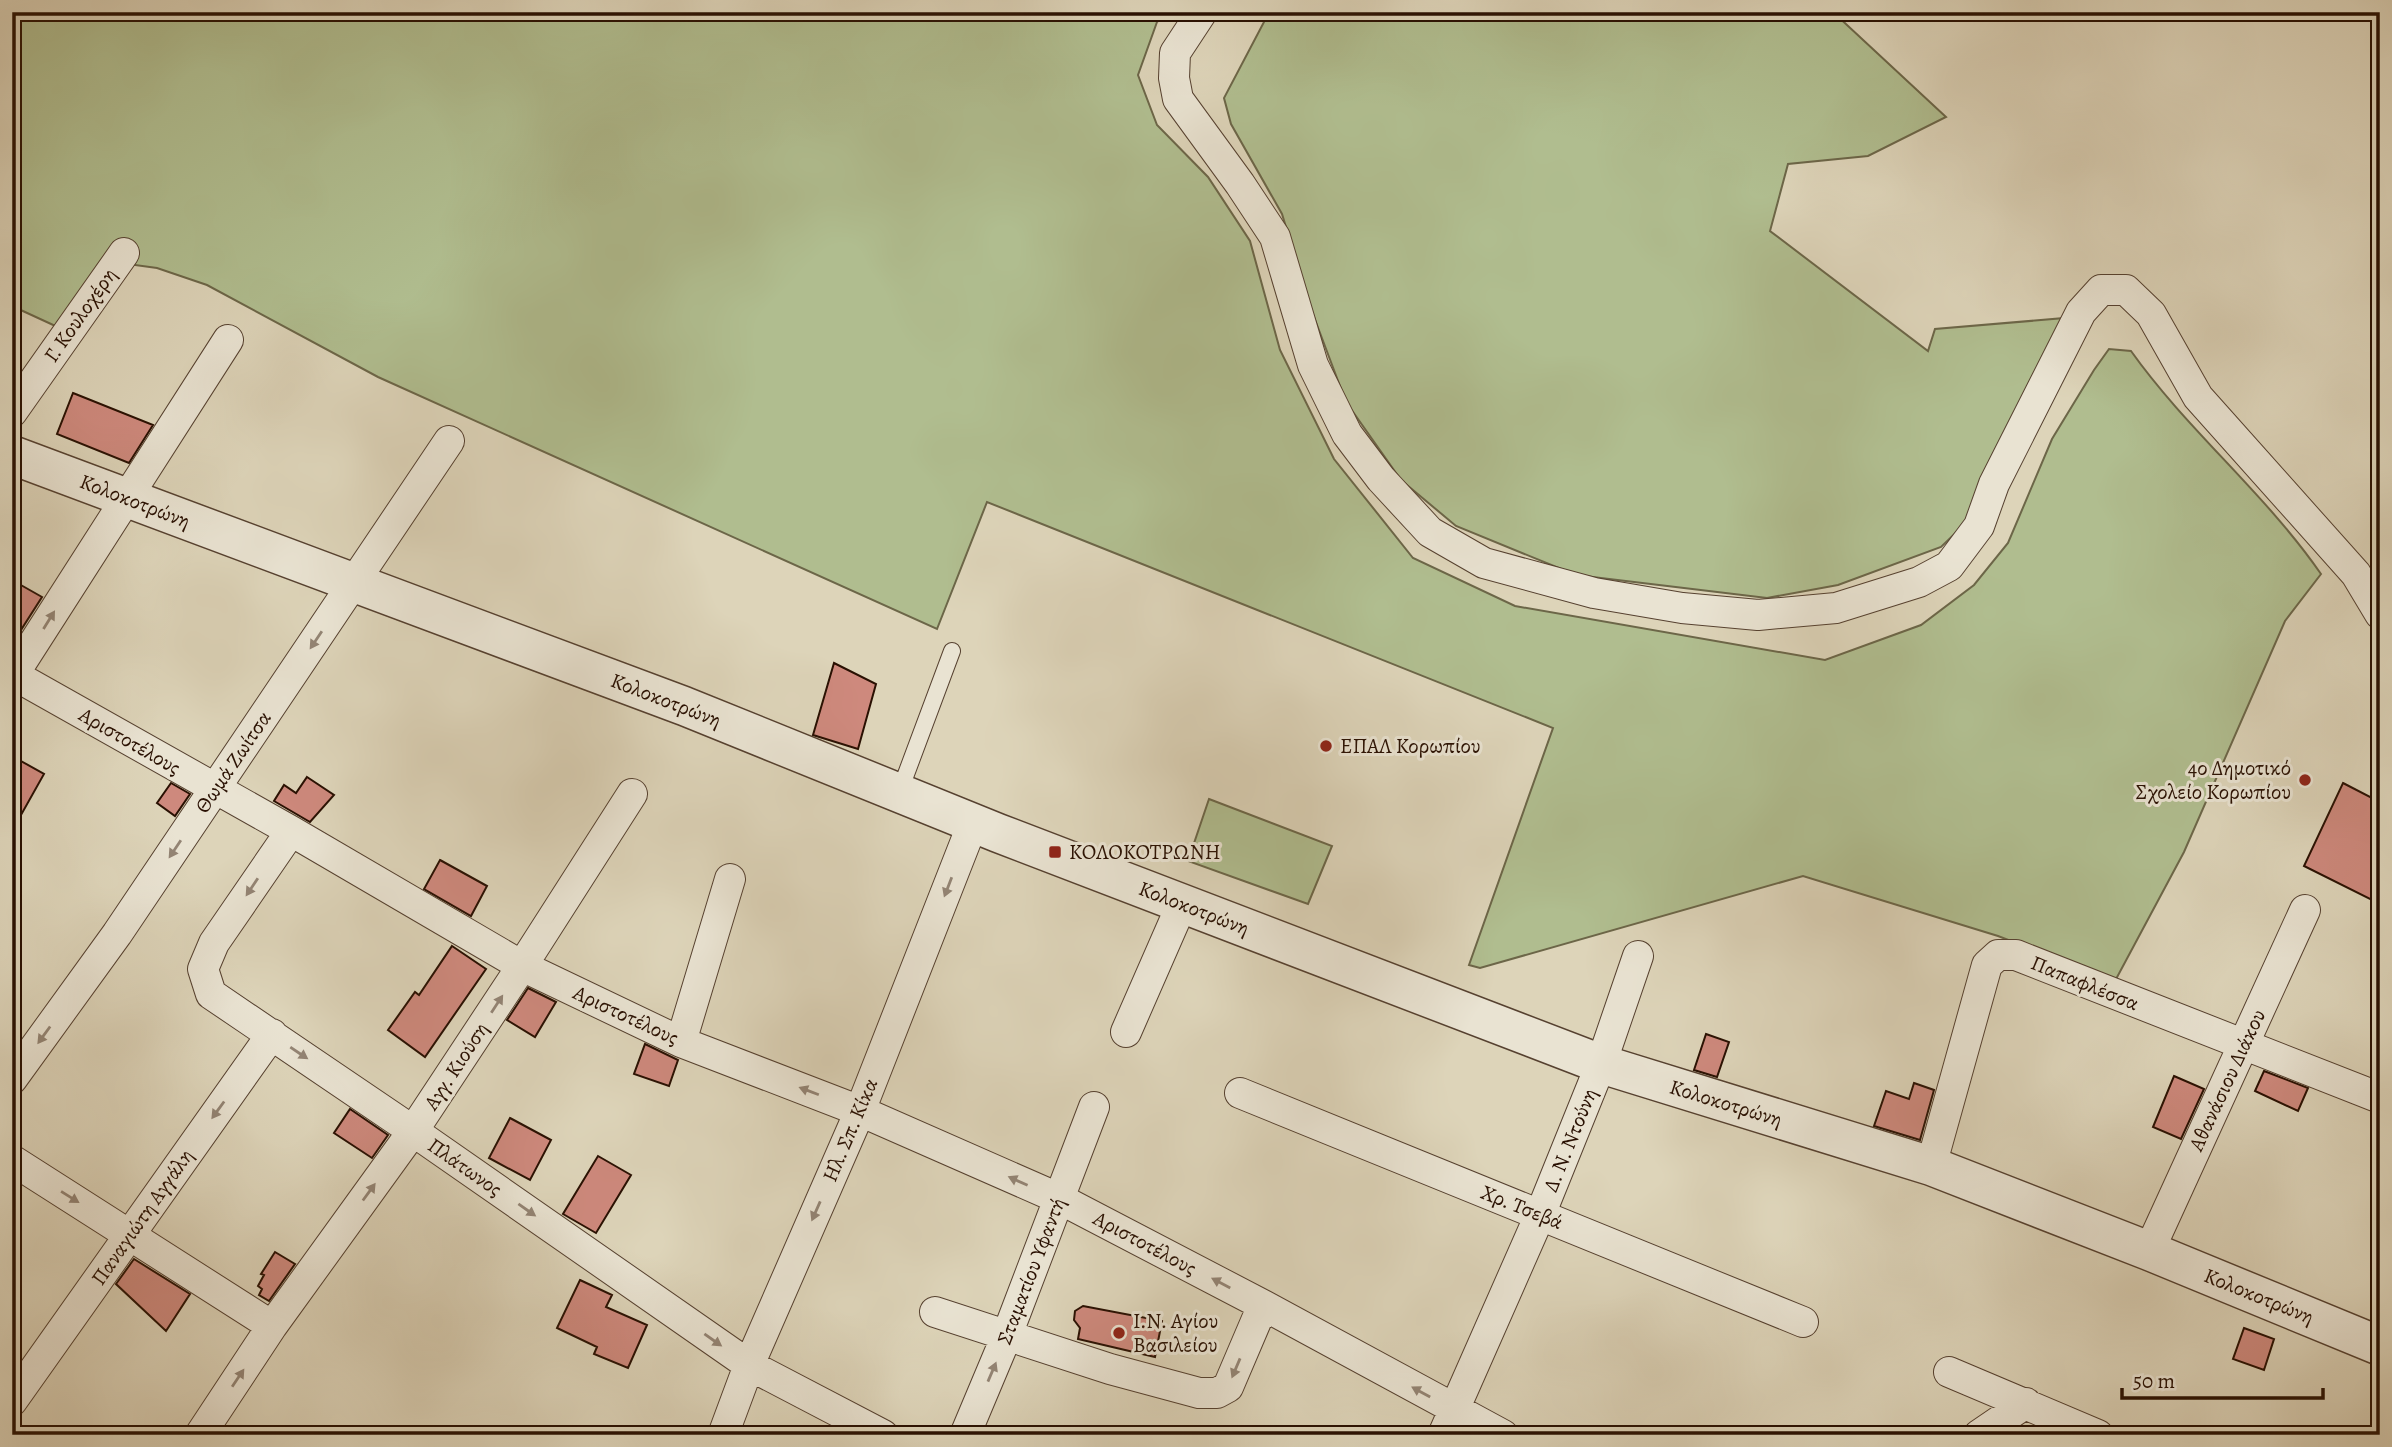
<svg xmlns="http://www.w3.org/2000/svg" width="2392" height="1447" font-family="Alegreya,serif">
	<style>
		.green { fill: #b0bd8f; stroke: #6c6648; stroke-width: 2 }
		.building { fill: #ce897d; stroke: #291002; stroke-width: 2 }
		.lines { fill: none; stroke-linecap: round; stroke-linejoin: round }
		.service-casing { stroke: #564130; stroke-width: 18 }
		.minor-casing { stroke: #564130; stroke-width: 32 }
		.tertiary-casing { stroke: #564130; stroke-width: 41 }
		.service { stroke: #e9e3d2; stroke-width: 16 }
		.minor { stroke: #e9e3d2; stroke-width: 30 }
		.tertiary { stroke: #e9e3d2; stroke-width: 38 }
		.oneway { fill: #938474 }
		.poi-dot { fill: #8f2418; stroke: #e9e3d2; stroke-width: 2.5 }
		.labels { text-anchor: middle; stroke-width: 6; stroke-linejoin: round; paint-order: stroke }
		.street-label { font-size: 21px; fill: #291002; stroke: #e9e3d2 }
		.poi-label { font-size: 21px; fill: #291002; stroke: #e9e3d2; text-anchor: start }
	</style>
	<rect width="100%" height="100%" fill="#ddd4b9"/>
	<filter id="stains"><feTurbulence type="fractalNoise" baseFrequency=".00286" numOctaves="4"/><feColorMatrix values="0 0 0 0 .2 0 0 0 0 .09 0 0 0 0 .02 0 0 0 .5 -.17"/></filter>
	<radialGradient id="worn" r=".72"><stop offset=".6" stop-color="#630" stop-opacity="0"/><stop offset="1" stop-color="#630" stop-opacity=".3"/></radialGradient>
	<path class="green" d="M 12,12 L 1169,12 L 1157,22 L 1138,75 L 1157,125 L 1208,177 L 1250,241 L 1280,350 L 1334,459 L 1413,558 L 1515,606 L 1825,660 L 1921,625 L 1974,585 L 2008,543 L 2052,439 L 2094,370 L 2109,349 L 2131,351 C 2188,431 2265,493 2321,574 L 2285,621 L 2184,852 L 2115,981 L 1998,936 L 1803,876 L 1480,968 L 1469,965 L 1553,728 L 987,502 L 937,629 L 378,377 L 207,285 L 157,268 L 128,264 L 77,336 L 12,306 Z
		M 1259,12 L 1833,12 L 1946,117 L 1868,156 L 1788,164 L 1770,231 L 1928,351 L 1935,329 L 2065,318 L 1966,523 L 1941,547 L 1838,585 L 1767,598 L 1576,575 L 1456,526 L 1401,480 L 1346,402 L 1311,309 L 1282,214 L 1231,124 L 1224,98 L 1264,22 Z
		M 1209,799 L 1332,846 L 1308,904 L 1188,861 Z"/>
	<path class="building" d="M 73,393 L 153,425 L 129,463 L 57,434 Z
		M 12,580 L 42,597 L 12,644 Z
		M 834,663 L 876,684 L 858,749 L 813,735 Z
		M 12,756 L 44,774 L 12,831 Z
		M 307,777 L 334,795 L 310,822 L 274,801 L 284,785 L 296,793 Z
		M 171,783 L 190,794 L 175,816 L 157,803 Z
		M 2343,783 L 2380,802 L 2380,904 L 2304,866 Z
		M 440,860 L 487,886 L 471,916 L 424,889 Z
		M 452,946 L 486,969 L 425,1057 L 388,1030 L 415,992 L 419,995 Z
		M 528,988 L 556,1002 L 535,1037 L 507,1020 Z
		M 1706,1034 L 1729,1042 L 1717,1077 L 1694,1070 Z
		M 645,1044 L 678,1060 L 669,1086 L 634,1074 Z
		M 2264,1071 L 2308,1088 L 2298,1111 L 2255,1091 Z
		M 2174,1076 L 2204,1089 L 2181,1139 L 2153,1127 Z
		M 1914,1083 L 1934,1090 L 1920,1140 L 1874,1126 L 1886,1091 L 1909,1099 Z
		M 350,1109 L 388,1135 L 372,1158 L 334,1133 Z
		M 510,1118 L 551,1140 L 530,1180 L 489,1158 Z
		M 598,1156 L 631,1175 L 596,1233 L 563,1214 Z
		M 275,1252 L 295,1264 L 269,1301 L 259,1295 L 262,1289 L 258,1286 L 264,1275 L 261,1274 Z
		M 134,1259 L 190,1294 L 166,1331 L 116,1284 Z
		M 580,1280 L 612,1295 L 606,1307 L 647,1325 L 628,1368 L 594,1354 L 597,1347 L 557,1328 Z
		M 1083,1306 L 1162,1321 L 1155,1357 L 1078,1339 L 1080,1328 L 1074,1320 L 1075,1311 Z
		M 2244,1328 L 2274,1339 L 2264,1370 L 2233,1359 Z"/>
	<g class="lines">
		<defs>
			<path id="service" d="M 899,793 L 952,651"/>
			<path id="minor" d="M 1202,12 L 1175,53 L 1174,78 L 1178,99 L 1240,184 L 1275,237 L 1313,365 L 1347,434 L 1381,479 L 1430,532 L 1484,563 L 1594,593 L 1682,608 L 1758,615 L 1836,608 L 1919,582 L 1949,566 L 1979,526 L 1994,484 L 2081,312 L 2101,290 L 2126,290 L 2151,314 L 2198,397 L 2356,574 L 2380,614
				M 12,412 L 124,253
				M 14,675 L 291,831 L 522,966 L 681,1042 L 860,1111 L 1058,1198 L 1263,1305 L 1503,1435
				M 12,677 L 228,340
				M 291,831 L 214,943 L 203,969 L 211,994 L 413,1131 L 749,1365 L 883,1435
				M 1126,1032 L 1182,904
				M 681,1042 L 730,879
				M 12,1079 L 117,934 L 449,441
				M 1240,1093 L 1803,1322
				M 12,1160 L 272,1326
				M 1931,1166 L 1987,965 L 1998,955 L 2016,955 L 2380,1098
				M 2149,1251 L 2305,910
				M 935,1312 L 1110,1369 L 1199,1393 L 1217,1393 L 1228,1387 L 1263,1305
				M 1949,1372 L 2098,1435
				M 12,1401 L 272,1034
				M 200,1435 L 272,1326 L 413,1131 L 522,966 L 632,794
				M 723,1435 L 749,1365 L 860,1111 L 973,823
				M 965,1435 L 1007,1335 L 1094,1107
				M 1443,1435 L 1540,1215 L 1601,1064 L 1638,956
				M 1979,1435 L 2026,1403"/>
			<path id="tertiary" d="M 12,455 L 684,706 L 998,833 L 1601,1064 L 1931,1166 L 2149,1251 L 2380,1346"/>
		</defs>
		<use href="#service" class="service-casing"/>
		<use href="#minor" class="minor-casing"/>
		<use href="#tertiary" class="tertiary-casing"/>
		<use href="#service" class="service"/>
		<use href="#minor" class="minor"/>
		<use href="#tertiary" class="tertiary"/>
	</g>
	<defs><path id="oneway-solid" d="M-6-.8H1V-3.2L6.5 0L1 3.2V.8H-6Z" transform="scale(1.75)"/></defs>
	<g class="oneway">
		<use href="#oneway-solid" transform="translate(49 620) rotate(-58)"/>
		<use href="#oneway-solid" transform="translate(316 640) rotate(124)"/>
		<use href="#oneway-solid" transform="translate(175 849) rotate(124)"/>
		<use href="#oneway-solid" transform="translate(252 887) rotate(124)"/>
		<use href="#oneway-solid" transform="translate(948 887) rotate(111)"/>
		<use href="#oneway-solid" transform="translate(497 1004) rotate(-57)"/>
		<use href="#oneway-solid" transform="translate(44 1035) rotate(126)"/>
		<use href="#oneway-solid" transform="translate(299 1053) rotate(34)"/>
		<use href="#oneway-solid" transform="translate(809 1091) rotate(-159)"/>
		<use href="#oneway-solid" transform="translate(218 1110) rotate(126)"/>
		<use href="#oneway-solid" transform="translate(1018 1181) rotate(-156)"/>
		<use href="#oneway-solid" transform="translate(369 1192) rotate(-54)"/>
		<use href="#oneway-solid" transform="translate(70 1197) rotate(32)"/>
		<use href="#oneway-solid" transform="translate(527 1210) rotate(35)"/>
		<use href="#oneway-solid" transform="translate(816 1211) rotate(114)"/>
		<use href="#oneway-solid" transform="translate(1221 1283) rotate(-152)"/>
		<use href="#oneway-solid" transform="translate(713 1340) rotate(35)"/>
		<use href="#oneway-solid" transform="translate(1236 1368) rotate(113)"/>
		<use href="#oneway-solid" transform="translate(992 1372) rotate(-67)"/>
		<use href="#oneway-solid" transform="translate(238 1378) rotate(-56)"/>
		<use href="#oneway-solid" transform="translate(1421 1392) rotate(-151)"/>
	</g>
	<g class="poi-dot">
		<circle cx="1326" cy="746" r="7"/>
		<circle cx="2305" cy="780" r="7"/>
		<rect x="1048" y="845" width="14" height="14" rx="3.5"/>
		<circle cx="1119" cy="1333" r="7"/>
	</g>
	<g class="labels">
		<g class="street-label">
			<text transform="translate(80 315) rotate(-55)" y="7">Γ. Κουλοχέρη</text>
			<text transform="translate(135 501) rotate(21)" y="7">Κολοκοτρώνη</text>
			<text transform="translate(666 700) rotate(21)" y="7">Κολοκοτρώνη</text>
			<text transform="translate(130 741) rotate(30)" y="7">Αριστοτέλους</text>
			<text transform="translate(233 762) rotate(-56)" y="7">Θωμά Ζωίτσα</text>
			<text transform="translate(1194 908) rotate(21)" y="7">Κολοκοτρώνη</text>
			<text transform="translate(2085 983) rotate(22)" y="7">Παπαφλέσσα</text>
			<text transform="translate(626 1015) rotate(25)" y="7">Αριστοτέλους</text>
			<text transform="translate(456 1066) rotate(-57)" y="7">Αγγ. Κιούση</text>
			<text transform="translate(2227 1080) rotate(-65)" y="7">Αθανάσιου Διάκου</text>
			<text transform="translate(1726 1103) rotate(17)" y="7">Κολοκοτρώνη</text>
			<text transform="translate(850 1130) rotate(-67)" y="7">Ηλ. Σπ. Κίκα</text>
			<text transform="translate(1570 1140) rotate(-68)" y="7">Δ. Ν. Ντούνη</text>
			<text transform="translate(465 1167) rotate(35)" y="7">Πλάτωνος</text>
			<text transform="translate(1522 1207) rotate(22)" y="7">Χρ. Τσεβά</text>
			<text transform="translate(142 1217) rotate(-55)" y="7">Παναγιώτη Αγγάλη</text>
			<text transform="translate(1145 1243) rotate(28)" y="7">Αριστοτέλους</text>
			<text transform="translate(1031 1271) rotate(-69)" y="7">Σταματίου Υφαντή</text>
			<text transform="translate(2259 1296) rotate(22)" y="7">Κολοκοτρώνη</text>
		</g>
		<g class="poi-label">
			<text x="1340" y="753">ΕΠΑΛ Κορωπίου</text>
			<text x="2291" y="775" text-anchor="end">4ο Δημοτικό<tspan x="2291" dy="24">Σχολείο Κορωπίου</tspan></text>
			<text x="1069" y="859">ΚΟΛΟΚΟΤΡΩΝΗ</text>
			<text x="1133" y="1328">Ι.Ν. Αγίου<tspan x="1133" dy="24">Βασιλείου</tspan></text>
		</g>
	</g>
	<rect width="2392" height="1447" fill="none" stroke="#ddd4b9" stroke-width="42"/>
	<rect x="14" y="14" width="2364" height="1419" fill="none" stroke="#291002" stroke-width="3.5"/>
	<rect x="21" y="21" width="2350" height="1405" fill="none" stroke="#291002" stroke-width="2"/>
	<path d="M2122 1388v10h201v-10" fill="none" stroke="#291002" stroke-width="3.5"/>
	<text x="2133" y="1388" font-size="21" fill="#291002" stroke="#e9e3d2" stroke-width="5" paint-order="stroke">50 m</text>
	<rect width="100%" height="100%" filter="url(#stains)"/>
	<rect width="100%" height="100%" fill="url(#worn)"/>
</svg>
